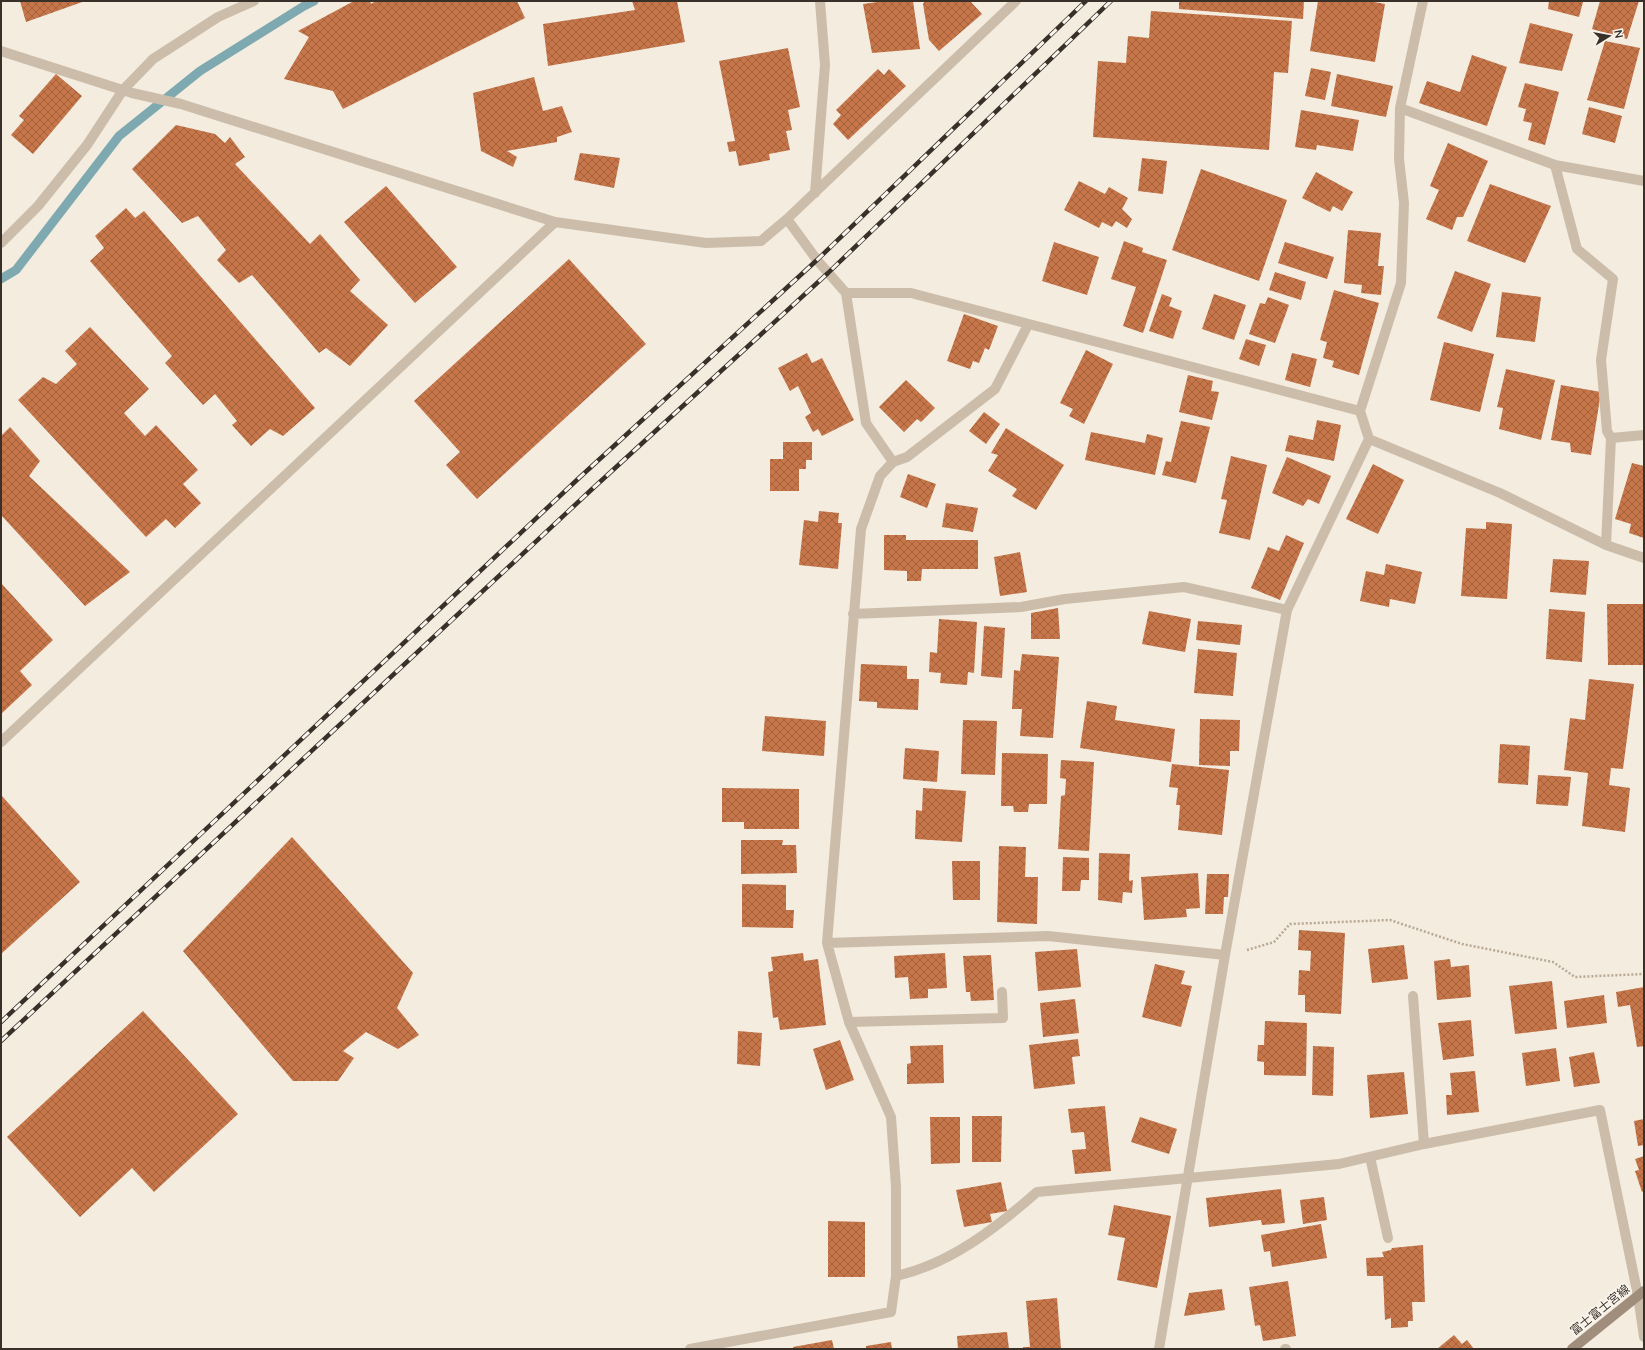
<svg xmlns="http://www.w3.org/2000/svg" width="1645" height="1350" font-family="'Nunito Sans','Noto Sans JP',sans-serif">
	<style>
		.lines { fill: none; stroke-linecap: round; stroke-linejoin: round }
		.stream { stroke: #7ea9b1; stroke-width: 9 }
		.building { fill: url(#building-cross-hatch) }
		.path { stroke: #b8a894; stroke-width: 2.5; stroke-dasharray: 2 2; stroke-linecap: butt }
		.service { stroke: #ccbdaa; stroke-width: 10 }
		.minor { stroke: #ccbdaa; stroke-width: 10 }
		.secondary { stroke: #a08d7c; stroke-width: 10 }
		.rail-casing { stroke: #39302a; stroke-width: 4.5 }
		.rail { stroke: #faf5ec; stroke-width: 3; stroke-dasharray: 9; stroke-linecap: butt }
		.labels { text-anchor: middle; stroke-width: 3.5; stroke-linejoin: round; paint-order: stroke }
		.street-label { font-size: 12px; fill: #39302a; stroke: #faf5ec }
	</style>
	<defs>
		<pattern id="building-cross-hatch" width="8" height="8" patternUnits="userSpaceOnUse"><rect width="8" height="8" fill="#c7764a"/><path d="M0 0l8 8M0 8l8-8" fill="none" stroke="#a3613e"/></pattern>
	</defs>
	<rect width="100%" height="100%" fill="#f3ecdf"/>
	<g class="lines">
		<path class="stream" d="M 1,279 L 16,270 L 119,136 L 200,71 L 304,6 L 314,1"/>
	</g>
	<path class="building" d="M 20,1 L 85,1 L 26,22 Z
		M 354,1 L 370,1 L 371,4 L 376,1 L 517,1 L 525,18 L 343,109 L 333,91 L 284,79 L 309,37 L 298,31 Z
		M 632,1 L 677,1 L 685,42 L 548,66 L 543,24 L 635,10 Z
		M 885,1 L 913,1 L 920,49 L 872,53 L 863,4 Z
		M 925,1 L 970,1 L 982,14 L 939,51 L 929,40 L 923,4 Z
		M 1179,1 L 1304,1 L 1303,19 L 1179,9 Z
		M 1318,1 L 1369,1 L 1385,4 L 1375,62 L 1310,51 Z
		M 1549,1 L 1577,1 L 1583,2 L 1579,17 L 1548,9 Z
		M 1600,1 L 1639,1 L 1627,39 L 1592,29 Z
		M 1151,11 L 1292,21 L 1288,73 L 1274,72 L 1269,150 L 1093,137 L 1098,61 L 1126,63 L 1128,36 L 1149,38 Z
		M 1530,23 L 1573,34 L 1562,71 L 1519,63 Z
		M 1605,41 L 1640,48 L 1624,109 L 1587,100 Z
		M 788,48 L 800,107 L 788,110 L 792,130 L 786,131 L 790,150 L 769,154 L 770,160 L 739,166 L 736,151 L 729,152 L 727,142 L 735,141 L 719,61 Z
		M 1472,55 L 1507,67 L 1487,126 L 1419,103 L 1427,81 L 1460,92 Z
		M 1311,68 L 1331,72 L 1325,100 L 1305,96 Z
		M 878,69 L 884,75 L 889,69 L 906,86 L 848,140 L 833,124 L 841,115 L 836,110 Z
		M 56,74 L 82,96 L 33,154 L 11,135 L 24,120 L 19,116 Z
		M 1337,74 L 1393,86 L 1386,117 L 1331,106 Z
		M 534,77 L 543,111 L 562,106 L 572,132 L 557,137 L 557,142 L 507,151 L 517,157 L 513,167 L 481,151 L 473,93 Z
		M 1525,83 L 1559,92 L 1545,145 L 1528,140 L 1532,123 L 1523,121 L 1526,109 L 1518,107 Z
		M 1589,107 L 1622,116 L 1615,143 L 1582,134 Z
		M 1301,110 L 1359,120 L 1353,151 L 1317,145 L 1316,150 L 1295,147 Z
		M 176,125 L 215,134 L 225,143 L 230,137 L 245,157 L 235,164 L 310,244 L 320,234 L 360,280 L 350,291 L 388,325 L 350,366 L 326,348 L 319,353 L 252,275 L 239,283 L 217,260 L 226,250 L 198,216 L 182,223 L 132,169 Z
		M 1448,143 L 1488,161 L 1463,217 L 1457,217 L 1452,230 L 1426,219 L 1439,190 L 1430,186 Z
		M 580,153 L 620,158 L 614,188 L 574,180 Z
		M 1142,158 L 1167,161 L 1163,194 L 1138,191 Z
		M 1201,169 L 1287,200 L 1259,281 L 1172,250 Z
		M 1316,172 L 1353,192 L 1342,211 L 1333,206 L 1330,212 L 1302,198 Z
		M 1079,181 L 1105,194 L 1109,187 L 1128,198 L 1122,209 L 1132,219 L 1127,228 L 1116,221 L 1112,227 L 1102,222 L 1099,228 L 1064,210 Z
		M 1490,184 L 1551,206 L 1525,263 L 1467,241 Z
		M 386,186 L 457,267 L 415,303 L 344,222 Z
		M 126,208 L 135,218 L 144,211 L 315,408 L 283,436 L 270,429 L 251,446 L 232,425 L 237,421 L 215,394 L 203,405 L 165,363 L 172,356 L 90,261 L 104,248 L 95,236 Z
		M 1348,230 L 1381,233 L 1378,266 L 1384,266 L 1381,295 L 1361,293 L 1362,285 L 1344,283 Z
		M 1124,241 L 1143,248 L 1142,252 L 1167,260 L 1143,333 L 1123,326 L 1136,287 L 1111,279 Z
		M 1054,242 L 1099,257 L 1087,295 L 1042,281 Z
		M 1285,242 L 1334,257 L 1327,279 L 1278,263 Z
		M 569,259 L 646,344 L 477,499 L 446,465 L 460,452 L 414,401 Z
		M 1455,271 L 1491,284 L 1472,332 L 1437,318 Z
		M 1275,272 L 1306,282 L 1301,300 L 1269,290 Z
		M 1334,290 L 1379,303 L 1359,375 L 1332,367 L 1334,361 L 1323,358 L 1327,342 L 1320,340 Z
		M 1502,292 L 1541,297 L 1535,342 L 1496,337 Z
		M 1162,294 L 1172,298 L 1169,306 L 1182,311 L 1173,339 L 1149,331 Z
		M 1214,294 L 1246,305 L 1234,340 L 1202,329 Z
		M 1268,297 L 1289,305 L 1275,343 L 1249,334 L 1260,303 L 1265,304 Z
		M 964,314 L 998,326 L 989,350 L 985,348 L 979,363 L 973,361 L 970,369 L 947,361 Z
		M 90,327 L 149,389 L 124,413 L 145,436 L 156,425 L 198,470 L 183,484 L 201,503 L 175,528 L 166,519 L 146,537 L 18,400 L 43,377 L 56,384 L 77,364 L 65,351 Z
		M 1246,339 L 1266,345 L 1259,366 L 1239,359 Z
		M 1444,342 L 1494,354 L 1480,412 L 1430,400 Z
		M 1086,350 L 1113,364 L 1084,424 L 1069,416 L 1073,409 L 1060,403 Z
		M 807,353 L 812,363 L 822,358 L 854,420 L 822,436 L 818,429 L 813,432 L 805,417 L 811,413 L 798,386 L 790,391 L 778,368 Z
		M 1292,353 L 1317,359 L 1310,387 L 1285,380 Z
		M 1506,369 L 1555,380 L 1541,440 L 1499,429 L 1503,408 L 1497,407 Z
		M 1188,375 L 1213,381 L 1211,391 L 1219,392 L 1212,420 L 1179,412 Z
		M 906,380 L 935,408 L 921,422 L 917,419 L 904,432 L 879,407 Z
		M 1561,385 L 1601,392 L 1591,455 L 1571,452 L 1570,443 L 1551,440 Z
		M 984,412 L 1000,424 L 986,444 L 969,431 Z
		M 1317,420 L 1341,425 L 1334,461 L 1285,451 L 1289,435 L 1313,440 Z
		M 1181,421 L 1210,427 L 1196,483 L 1162,475 L 1166,461 L 1171,462 Z
		M 10,427 L 40,461 L 29,476 L 130,572 L 85,606 L 1,515 L 1,436 Z
		M 1006,428 L 1064,465 L 1036,510 L 1012,496 L 1017,489 L 988,471 L 998,455 L 991,453 Z
		M 1091,432 L 1145,443 L 1147,434 L 1163,438 L 1155,475 L 1085,460 Z
		M 783,442 L 812,442 L 812,460 L 806,460 L 806,469 L 799,469 L 799,491 L 770,491 L 770,459 L 783,459 Z
		M 1231,456 L 1267,465 L 1250,540 L 1219,533 L 1227,500 L 1221,499 Z
		M 1287,457 L 1331,476 L 1319,504 L 1308,499 L 1303,506 L 1272,493 Z
		M 1632,463 L 1644,466 L 1644,538 L 1629,533 L 1631,524 L 1615,519 Z
		M 1373,464 L 1404,480 L 1378,534 L 1346,519 Z
		M 908,474 L 936,484 L 927,508 L 900,497 Z
		M 946,503 L 978,508 L 973,532 L 942,527 Z
		M 819,511 L 839,513 L 838,523 L 842,523 L 838,569 L 799,565 L 804,520 L 818,522 Z
		M 1486,522 L 1512,524 L 1507,599 L 1461,596 L 1466,528 L 1486,529 Z
		M 884,535 L 906,535 L 906,540 L 978,540 L 978,569 L 922,569 L 921,581 L 907,581 L 907,571 L 884,570 Z
		M 1286,535 L 1304,543 L 1280,600 L 1251,588 L 1268,547 L 1279,551 Z
		M 1020,552 L 1027,592 L 1000,596 L 994,557 Z
		M 1553,559 L 1589,561 L 1586,595 L 1550,592 Z
		M 1386,564 L 1422,572 L 1415,604 L 1390,599 L 1389,607 L 1360,601 L 1366,571 L 1384,575 Z
		M 1,583 L 53,640 L 20,671 L 32,685 L 1,714 Z
		M 1607,604 L 1644,604 L 1644,665 L 1608,665 Z
		M 1058,608 L 1060,639 L 1031,639 L 1031,613 Z
		M 1549,609 L 1585,612 L 1582,662 L 1546,659 Z
		M 1149,611 L 1191,619 L 1185,652 L 1142,644 Z
		M 939,619 L 977,622 L 974,673 L 968,672 L 967,685 L 940,683 L 941,673 L 929,672 L 930,652 L 937,653 Z
		M 1198,621 L 1242,625 L 1240,645 L 1196,640 Z
		M 984,626 L 1005,628 L 1002,678 L 981,676 Z
		M 1198,649 L 1237,653 L 1233,696 L 1194,693 Z
		M 1022,654 L 1059,657 L 1053,738 L 1020,736 L 1022,709 L 1012,709 L 1014,670 L 1020,671 Z
		M 861,664 L 907,666 L 907,679 L 919,679 L 918,710 L 877,708 L 877,702 L 859,701 Z
		M 1589,679 L 1634,684 L 1623,769 L 1611,768 L 1609,785 L 1630,788 L 1625,832 L 1582,826 L 1588,773 L 1564,770 L 1570,718 L 1585,720 Z
		M 1087,701 L 1117,706 L 1115,720 L 1175,729 L 1171,762 L 1080,748 Z
		M 765,716 L 826,721 L 824,756 L 762,751 Z
		M 1200,719 L 1240,720 L 1239,751 L 1230,751 L 1230,766 L 1199,765 Z
		M 963,720 L 997,721 L 995,775 L 961,774 Z
		M 1500,744 L 1530,746 L 1528,785 L 1498,783 Z
		M 905,748 L 939,751 L 937,782 L 903,779 Z
		M 1002,753 L 1048,754 L 1047,804 L 1029,804 L 1028,812 L 1014,812 L 1013,806 L 1001,806 Z
		M 1061,760 L 1094,762 L 1089,851 L 1058,849 L 1061,796 L 1065,795 L 1066,779 L 1060,778 Z
		M 1172,764 L 1229,770 L 1222,835 L 1178,830 L 1180,805 L 1176,805 L 1178,788 L 1169,787 Z
		M 1538,775 L 1571,777 L 1568,806 L 1536,804 Z
		M 722,788 L 799,789 L 799,829 L 744,829 L 744,822 L 722,822 Z
		M 923,788 L 966,791 L 962,842 L 915,839 L 916,810 L 922,811 Z
		M 1,795 L 80,882 L 1,954 Z
		M 292,837 L 413,973 L 397,1008 L 419,1035 L 398,1049 L 366,1032 L 343,1051 L 354,1058 L 338,1081 L 293,1081 L 183,951 Z
		M 741,840 L 783,840 L 782,845 L 796,845 L 797,873 L 741,874 Z
		M 999,846 L 1026,847 L 1025,877 L 1038,877 L 1037,924 L 997,922 Z
		M 1099,853 L 1130,854 L 1129,881 L 1133,880 L 1132,893 L 1123,892 L 1122,903 L 1098,900 Z
		M 1063,857 L 1089,858 L 1089,880 L 1081,880 L 1080,891 L 1062,891 Z
		M 952,861 L 980,861 L 980,900 L 953,900 Z
		M 1198,873 L 1200,908 L 1186,909 L 1187,917 L 1144,920 L 1141,877 Z
		M 1207,874 L 1229,874 L 1228,897 L 1224,897 L 1223,914 L 1205,914 Z
		M 742,884 L 786,885 L 786,910 L 794,910 L 793,928 L 742,927 Z
		M 1299,930 L 1345,933 L 1341,1014 L 1305,1012 L 1305,995 L 1298,995 L 1299,970 L 1310,971 L 1311,951 L 1298,950 Z
		M 1404,945 L 1408,979 L 1372,983 L 1368,949 Z
		M 1077,949 L 1081,987 L 1038,991 L 1035,952 Z
		M 803,953 L 804,961 L 818,959 L 826,1025 L 780,1030 L 778,1017 L 773,1018 L 768,972 L 773,971 L 771,957 Z
		M 945,953 L 947,988 L 928,989 L 928,998 L 910,999 L 908,977 L 895,978 L 894,956 Z
		M 991,955 L 994,1000 L 971,1001 L 970,992 L 966,992 L 963,956 Z
		M 1450,959 L 1451,967 L 1469,965 L 1471,997 L 1437,1000 L 1434,961 Z
		M 1155,964 L 1185,971 L 1181,984 L 1192,986 L 1181,1027 L 1142,1017 Z
		M 1552,981 L 1557,1029 L 1515,1034 L 1509,986 Z
		M 1644,987 L 1644,1046 L 1637,1047 L 1630,1005 L 1618,1007 L 1616,992 Z
		M 1604,995 L 1607,1023 L 1567,1028 L 1564,1001 Z
		M 1075,999 L 1079,1033 L 1043,1037 L 1040,1003 Z
		M 143,1011 L 238,1114 L 154,1192 L 132,1168 L 80,1217 L 7,1137 Z
		M 1471,1020 L 1474,1056 L 1443,1060 L 1438,1023 Z
		M 1265,1021 L 1307,1023 L 1306,1076 L 1264,1075 L 1264,1062 L 1257,1061 L 1258,1045 L 1264,1045 Z
		M 738,1031 L 762,1033 L 760,1066 L 737,1064 Z
		M 1078,1039 L 1080,1056 L 1072,1057 L 1075,1084 L 1034,1089 L 1029,1045 Z
		M 840,1040 L 854,1080 L 826,1090 L 813,1049 Z
		M 943,1045 L 944,1083 L 907,1084 L 907,1064 L 911,1063 L 910,1046 Z
		M 1313,1046 L 1334,1047 L 1333,1096 L 1312,1095 Z
		M 1556,1048 L 1560,1081 L 1526,1086 L 1522,1053 Z
		M 1594,1052 L 1600,1083 L 1574,1087 L 1569,1057 Z
		M 1475,1071 L 1479,1112 L 1447,1115 L 1446,1095 L 1452,1095 L 1450,1073 Z
		M 1404,1072 L 1408,1114 L 1370,1118 L 1367,1075 Z
		M 1105,1106 L 1111,1171 L 1075,1174 L 1072,1150 L 1086,1149 L 1084,1132 L 1071,1133 L 1068,1109 Z
		M 972,1116 L 1002,1116 L 1001,1162 L 972,1162 Z
		M 930,1117 L 960,1117 L 960,1163 L 931,1164 Z
		M 1140,1117 L 1177,1129 L 1169,1154 L 1131,1142 Z
		M 1644,1119 L 1644,1145 L 1638,1146 L 1634,1121 Z
		M 1644,1156 L 1644,1191 L 1642,1192 L 1635,1171 L 1639,1170 L 1635,1159 Z
		M 1001,1182 L 1007,1211 L 990,1214 L 992,1222 L 964,1227 L 956,1190 Z
		M 1281,1189 L 1285,1223 L 1262,1225 L 1261,1220 L 1209,1227 L 1206,1198 Z
		M 1324,1197 L 1327,1220 L 1303,1224 L 1300,1200 Z
		M 1114,1205 L 1171,1216 L 1157,1288 L 1117,1280 L 1125,1238 L 1108,1235 Z
		M 828,1221 L 865,1222 L 865,1277 L 828,1277 Z
		M 1321,1224 L 1327,1258 L 1272,1267 L 1270,1251 L 1264,1252 L 1261,1235 Z
		M 1423,1245 L 1425,1302 L 1412,1302 L 1413,1321 L 1408,1321 L 1408,1327 L 1391,1328 L 1391,1318 L 1385,1320 L 1383,1276 L 1367,1276 L 1366,1258 L 1384,1257 L 1382,1252 L 1391,1250 L 1392,1248 Z
		M 1288,1281 L 1296,1336 L 1263,1341 L 1260,1325 L 1255,1326 L 1249,1287 Z
		M 1222,1289 L 1225,1310 L 1184,1316 L 1189,1293 Z
		M 1057,1298 L 1061,1349 L 1023,1349 L 1023,1347 L 1030,1347 L 1026,1301 Z
		M 1007,1332 L 1009,1349 L 958,1349 L 957,1336 Z
		M 1454,1335 L 1462,1344 L 1467,1340 L 1474,1349 L 1437,1349 Z
		M 832,1340 L 834,1349 L 793,1349 L 793,1347 Z
		M 891,1342 L 892,1349 L 866,1349 L 866,1346 Z"/>
	<g class="lines">
		<path class="path" d="M 1247,950 L 1274,942 L 1290,924 L 1390,920 L 1462,944 L 1553,962 L 1575,977 L 1644,974"/>
		<path class="service" d="M 1,742 L 555,222
			M 1413,996 L 1424,1144
			M 849,1022 L 1003,1018 L 1002,992
			M 1285,1349 L 1286,1349"/>
		<path class="minor" d="M 1,51 L 132,93 L 181,104 L 555,222 L 706,243 L 761,241 L 787,219 L 1016,1
			M 1400,108 L 1555,165 L 1644,181
			M 1555,165 L 1577,249 L 1613,279 L 1601,360 L 1607,431 L 1611,438 L 1606,545
			M 815,193 L 825,65 L 820,1
			M 787,219 L 817,260 L 846,293 L 911,293 L 1360,411 L 1369,439 L 1500,493 L 1606,545 L 1644,558
			M 1,243 L 38,206 L 87,145 L 123,90 L 153,59 L 218,17 L 254,1
			M 846,293 L 866,423 L 893,462
			M 1360,411 L 1401,283 L 1404,203 L 1399,159 L 1400,108 L 1423,1
			M 1611,438 L 1644,435
			M 853,614 L 1021,607 L 1065,599 L 1184,587 L 1287,610
			M 827,943 L 1048,936 L 1225,955
			M 1370,1157 L 1388,1238
			M 896,1276 C 950,1264 996,1228 1037,1192 L 1339,1164 L 1424,1144 L 1600,1110 L 1638,1296 L 1644,1337
			M 690,1349 L 891,1312 L 896,1276 L 896,1187 L 891,1117 L 849,1022 L 827,943 L 861,529 L 880,476 L 893,462 L 907,457 L 995,389 L 1028,325
			M 1159,1349 L 1225,955 L 1287,610 L 1369,439"/>
		<path class="secondary" d="M 1572,1349 L 1644,1291"/>
		<defs>
			<path id="rail" d="M 1,1022 L 579,478 L 817,260 L 1086,1
				M 1,1041 L 590,491 L 828,273 L 1111,1"/>
		</defs>
		<use href="#rail" class="rail-casing"/>
		<use href="#rail" class="rail"/>
	</g>
	<g class="labels">
		<g class="street-label">
			<text transform="translate(1600 1310) rotate(-39)" y="4">富士富士宮線</text>
		</g>
	</g>
	<rect width="1645" height="1350" fill="none" stroke="#39302a" stroke-width="4"/>
	<g transform="translate(1609 36) rotate(79)" stroke="#faf5ec" stroke-width="3" paint-order="stroke">
	<path d="M0-3L7 15L0 10L-7 15Z" fill="#39302a"/>
	<text y="-6" font-size="11" font-weight="bold" text-anchor="middle" fill="#39302a">N</text>
	</g>
</svg>
